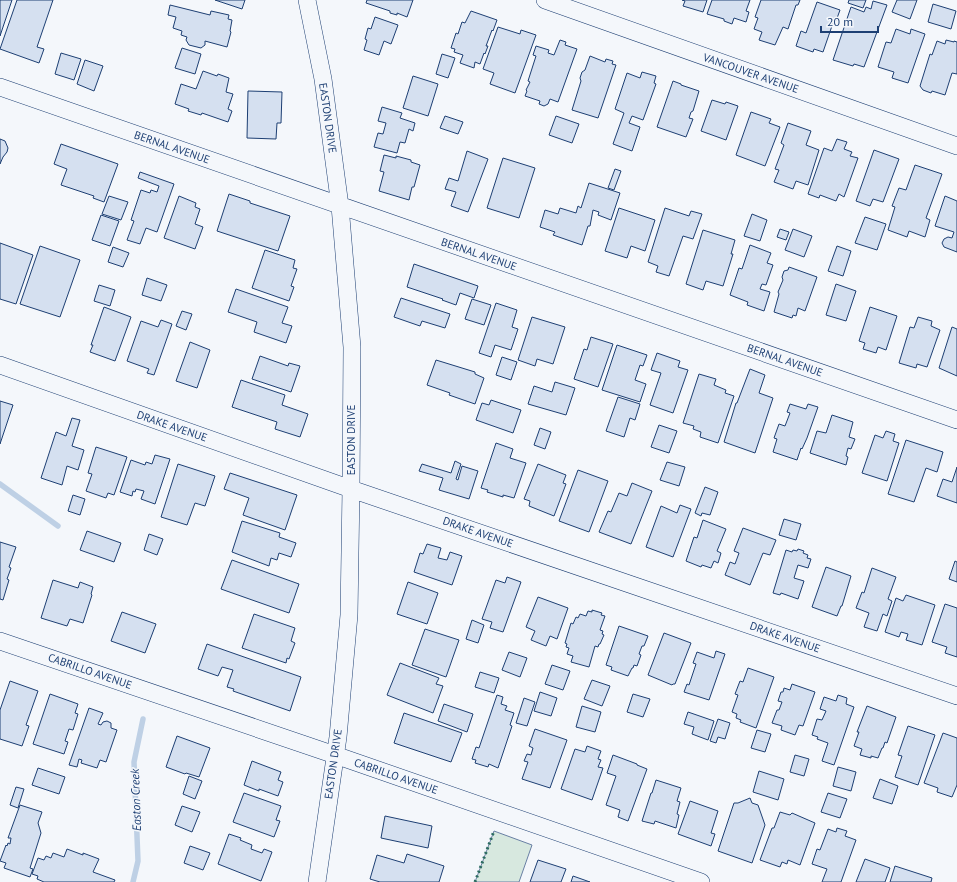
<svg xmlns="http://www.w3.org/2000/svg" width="957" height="882" font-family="'PT Sans',sans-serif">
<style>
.garden{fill:#d7e8df;stroke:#687fa3}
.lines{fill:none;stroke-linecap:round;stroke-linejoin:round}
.stream{stroke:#bed0e5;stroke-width:5.5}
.building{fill:#d5e0f0;stroke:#1d3f73}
.street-casing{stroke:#1d3f73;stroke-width:18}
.street{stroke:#f4f7fb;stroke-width:17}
.hedge{stroke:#2c6c60;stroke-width:3;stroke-dasharray:2 3;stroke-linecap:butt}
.labels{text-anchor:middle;stroke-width:3;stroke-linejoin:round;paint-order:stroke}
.street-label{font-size:11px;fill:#1d3f73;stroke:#f4f7fb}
.water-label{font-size:12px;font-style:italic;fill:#1d3f73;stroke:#f4f7fb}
</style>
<rect width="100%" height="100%" fill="#f4f7fb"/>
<!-- garden -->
<path class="garden" d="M494,831L532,845L519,882H475Z"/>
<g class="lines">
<!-- stream -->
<path class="stream" d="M0,484L58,526
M133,882L138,861L134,762L143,719"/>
</g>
<!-- building -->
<path class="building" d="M0,0H12L0,36Z
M17,0H53L37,47L44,49L39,63L0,49Z
M215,0H245L242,9Z
M367,0H413L407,17L397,13V15L390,13V11L366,3Z
M682,0H707L703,12L683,6L685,1Z
M712,0H750L746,11L749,12L746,22L734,18L732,24L724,21V19L707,14Z
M761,0H800L798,5H796L788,29L783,27L775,45L759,40L762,32L754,29L758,18L755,17Z
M849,0H866L863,8L848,3Z
M897,0H917L910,19L892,12Z
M873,1L887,5L864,67L854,64L853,66L833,60L851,7L864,12L866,7L871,9Z
M817,2L840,10L836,21L834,20L823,52L814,49L813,52L796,46L801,31L806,33Z
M933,4L956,11L951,29L928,22Z
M170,5L210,15L211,11L229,15L228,19L232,20L230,31L231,32L227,47L205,41V45L201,48L189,45L186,40L187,37L181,35L182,31L173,28L176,17L168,15Z
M471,11L497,20L493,31L492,30L486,46H488L485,54L484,53L480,64L475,62L474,68L460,63L463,55L454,52L455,49L451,48L456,33L458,34L462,22L465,23Z
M375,17L398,25L391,44L384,41L379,55L364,50L367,40L365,39L368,28L371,29Z
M498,27L520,34L521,30L536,35L515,93L490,84L494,73L483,69Z
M896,29L910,34L911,29L925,34L908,83L892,78L894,72L878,67L886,42L891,43Z
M560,40L566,42L565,45L577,49L558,102L550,99L548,104L544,106L539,104L540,101L525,96L527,91L526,90L530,82L528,81L536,56L533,55L536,46L549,50L548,53L554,55Z
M946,40L954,42V41L957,42V74L952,73L945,95L932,91L931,93L923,90L920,86L930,54L932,55L937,41L945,44Z
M182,48L201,54L195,74L175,68Z
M61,53L81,59L74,80L55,74Z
M442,54L455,58L448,78L436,74Z
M590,56L605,62L606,59L613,61L612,64L616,65L598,118L572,110L581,81L580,78L582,72L585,70Z
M85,60L103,66L94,91L77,84Z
M203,71L217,76L218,74L229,78L226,92L233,94L228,109L232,111L228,122L202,113L201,115L188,111L189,109L175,104L181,84L196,89Z
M642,72L656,76L654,83L656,84L643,120L632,116L629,123L640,127L632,151L613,144L624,113L615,109L627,73L640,78Z
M413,76L438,84L428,116L403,108Z
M673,81L681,84V85L699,91L693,111L691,112L689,118L693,119L686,137L657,127Z
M248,91L282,92L281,123H277L276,139L247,138Z
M712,100L725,104L726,102L738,106L726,140L701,131Z
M382,107L402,113L400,118L415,123L413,131L409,129L405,143L400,142L397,153L374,147L378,133L383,134L386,123L378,121Z
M751,112L771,119L769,123L780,127L765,166L736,155Z
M445,116L463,122L458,134L440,128Z
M556,116L579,124L572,143L549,135Z
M788,123L811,131L806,145L819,150L808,185L796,181L793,189L774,182L779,170L775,169L784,145L781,143Z
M0,139L5,141L8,148L7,152L3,157L0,164Z
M837,139L847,142L844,149L852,152L850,156L858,158L844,197L839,194L836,201L820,195L819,198L808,194L824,148L832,151Z
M61,144L118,164L104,202L93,198L94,196L61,185L67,169L54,164Z
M874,150L899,159L883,202L873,199L870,206L856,201Z
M467,151L488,159L468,212L451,206L456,192L445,189L449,178L458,181Z
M384,155L396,158V156L411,160V162L420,165L414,187H412L409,200L379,191L384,172L380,171Z
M503,158L535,168L519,218L487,208Z
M915,165L942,174L926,218L930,220L925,237L909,231L907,237L888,230L895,207L892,206L899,188L906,190Z
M615,169L621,171L614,190L608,188Z
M140,172L174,184L157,232L146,228L140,244L127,240L134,221L131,220L141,190L150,193L151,190L157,192L159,186L138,178Z
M589,183L620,193L611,220L598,215L599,212L593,210L590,226H588L582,245L553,235L555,232L540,227L545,210L558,214L560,208L576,213L578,206L581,208Z
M229,194L250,201V203L290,216L278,251L217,231Z
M109,196L128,202L121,220L102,214Z
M179,196L196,203L195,207L200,209L195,224L203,227L195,249L164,238Z
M945,196L957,201V252L944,247L942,243L944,239L948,237L952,238L954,232L935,226Z
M619,208L655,220L645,251L631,246L627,258L605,251Z
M665,208L689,216L691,211L702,214L693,239L683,236L669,276L656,272L658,266L648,262Z
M752,214L767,220L760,241L744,236Z
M101,215L119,221L110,246L92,240Z
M865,217L886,224L877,250L855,243Z
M780,229L789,232L786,240L777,237Z
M793,229L812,236L804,257L785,250Z
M703,230L735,240L731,254H733L723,286L706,281L703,290L686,284Z
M0,243L33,255L16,304L0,299Z
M750,245L771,253L767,263L773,265L766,285L762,284L760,289L770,292L764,311L747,305L748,302L730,295L739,268L742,269Z
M40,246L80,260L60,317L20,304Z
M837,246L851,251L843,276L828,271Z
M113,247L129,253L123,267L108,262Z
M265,250L295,260L293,268L297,269L291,286L294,287L289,301L252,288Z
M414,264L478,286L474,298L460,293L456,305L442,300L443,299L407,287Z
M789,267L817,277L805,311L798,308L796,316L793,315L792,318L774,312L779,294L778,292L783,280L782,277L784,271L788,270Z
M147,278L167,285L161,301L142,295Z
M836,284L856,291L846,321L826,315Z
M99,285L115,290L110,306L94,301Z
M236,289L288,307L282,323L292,326L286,343L254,332L257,322L228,312Z
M401,298L450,314L445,328L422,321L420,326L394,317Z
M472,299L491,305L484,325L465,319Z
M496,303L517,310L512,327L518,329L511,350L495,345L491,357L479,353Z
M104,307L131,317L115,361L90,352L93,345H91Z
M870,307L897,316L886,350L878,347L876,353L863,349L865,343L859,341Z
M182,311L192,314L186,330L176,326Z
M532,317L565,327L553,364L537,359L535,366L518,360Z
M918,317L932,321L931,326L940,330L927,367L917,364L916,368L899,363L910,327L914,328Z
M161,320L172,324L154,375L147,373L149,369L127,361L141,321L158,327Z
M952,327L957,329V376L939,368Z
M591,337L613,344L598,387L574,379L584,349L587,350Z
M190,342L210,350L197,388L176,381Z
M617,345L647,355L643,366L640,365L635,380L646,384L640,402L602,390Z
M657,353L680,361L678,367L688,370L673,413L650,405L661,373L651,370Z
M260,356L288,366L289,363L300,366L291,392L252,379Z
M502,357L517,362L511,380L496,375Z
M436,360L475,372V374L484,378L475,404L449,395L450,393L427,385Z
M750,369L765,375L759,393L773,398L755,453L724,442L736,403H737Z
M699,374L716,379L714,385L726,390L725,393L734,396L718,443L700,437L701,432L693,429L694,426L683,423Z
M241,380L285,395L282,405L308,414L300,437L275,429L277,422L232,407Z
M555,382L575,388L566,415L528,404L534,386L552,392Z
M618,397L640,404L635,420L630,418L624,437L606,431Z
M491,400L521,410L513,433L476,420L482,403L489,405Z
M0,401L13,405L0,444Z
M790,404L806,409L808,404L818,407L807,438L802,449L801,448L797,460L773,452L777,439L774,438L779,424L785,426L790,413L787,412Z
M832,415L853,422L849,437L855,439L851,449L848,448L846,456L848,457L846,465L810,453L817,431L826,433Z
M72,418L80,420L72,446L84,450L78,470L67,466L62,485L41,478L56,432L66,436Z
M659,425L677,431L669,453L651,447Z
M540,428L551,432L545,449L534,445Z
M886,431L895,434L893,441L899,443L887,481L862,473L875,435L883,438Z
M906,440L943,452L937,472L926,468L914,502L888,494Z
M496,443L513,449L510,458L526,463L514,498L503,495V497L487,492L488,490L481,488Z
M96,447L127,457L114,495L108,493L106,498L86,491L92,474L88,473Z
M155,455L170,459L155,504L141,499L144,491L136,489L135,492L133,491L132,496L120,492L131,460L145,465L146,462L152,464Z
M455,461L461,464L456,479L458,480L462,466L478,471L469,499L439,490L443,478L419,471L422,464L451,473Z
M667,462L685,467L679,486L660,480Z
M178,464L215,476L205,506L195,503L187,525L161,517Z
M538,464L566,475L563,483L566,484L554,516L529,506L530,501L524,499Z
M957,467V503L937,496L943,479L952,482Z
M578,470L608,481L589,532L559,521Z
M230,473L297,495L285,530L243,515L249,498L224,489Z
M632,483L652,491L631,544L599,532L608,511L611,512L619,493L627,496Z
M705,487L718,492L710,515L702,513L701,516L695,513Z
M73,495L85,499L80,515L68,511Z
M680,505L691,509L673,557L646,547L661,506L677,513Z
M784,519L801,524L796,540L779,535Z
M703,520L726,529L717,551L721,553L718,563L714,561L711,568L702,565L701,567L686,561L694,537L697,538Z
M242,521L280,533L279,537L296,543L291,557L279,553L277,560L271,558L269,566L232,552Z
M743,528L776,540L770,555L763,553L750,585L725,575L730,562L735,564L739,553L734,551Z
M87,531L121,543L114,562L80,550Z
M149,534L163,539L157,555L144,550Z
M0,542L16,547L9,567L11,568L7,579L9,580L3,600L0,599Z
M427,544L441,548L438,558L447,560L450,552L462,556L452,585L414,572L420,553L423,554Z
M798,549L804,551L803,553L808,555L807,558L811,559L808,568L798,565L794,578L804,581L798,599L781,593L780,595L773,593L786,550L792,552L793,550L797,551Z
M232,560L299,584L289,613L221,589Z
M955,561L957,562V582L949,579Z
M826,567L851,576L842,606H841L837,616L812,607Z
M872,568L896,577L888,599L892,601L887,616L883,614L877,631L864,627L869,613L856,608L862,592L864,593Z
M507,577L521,582L503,632L490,628L492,622L482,619L496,580L505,583Z
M53,580L78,588L80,582L93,587L91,594L92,595L83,623L70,619L67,626L41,618Z
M408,582L438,593L427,624L397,614Z
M906,595L935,605L922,645L906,640L908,634L901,632L899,637L885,632L896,598L903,601Z
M538,597L568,608L557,639L550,636L546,646L531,640L535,631L526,627Z
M945,604L957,608V657L945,653L947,647L932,642Z
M592,610L602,613L601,615L605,616L600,630L603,631L602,634L604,635L600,644H599L598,647L595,646L589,667L571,662L573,656L567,654L569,648L566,647L567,644L565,643L571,623L573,624L576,617L578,618L580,614L586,616L588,611L592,612Z
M122,612L156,624L145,653L111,641Z
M254,614L295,628L291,641L295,643L289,659L287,658L286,663L242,648Z
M472,620L484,625L478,643L466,639Z
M619,626L648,636L644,646H642L639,654L641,655L637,666L634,665L633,668H632L628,676L611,670L612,667L606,665Z
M425,629L459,640L446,677L412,665Z
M664,633L691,643L675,684H673L672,685L648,675Z
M207,644L301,677L290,711L233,691L234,689L227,687L233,670L222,667L218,676L198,669Z
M716,651L725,654L709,700L684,692L687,684L689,685L696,664L693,663L697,652L714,658Z
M509,652L527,658L520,677L502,670Z
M400,663L439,678L436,684L443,686L433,713L387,695Z
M552,665L570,671L563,690L545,684Z
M748,668L774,677L756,728L740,722L741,720L736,718L737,714L732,712L738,695L735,694L740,681L743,682Z
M480,672L499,678L494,693L475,687Z
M592,680L610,686L602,706L584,699Z
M10,681L38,691L26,725L29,726L22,746L0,739V710Z
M792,684L815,692L803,726L799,725L795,735L781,730L782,726L772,723L777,710H779L782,702L778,701L781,692H783L784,688L790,690Z
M540,692L557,698L551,716L534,711Z
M50,694L78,704L75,713L78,714L73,730L69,729L65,741L68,742L64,754L33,744Z
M633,694L650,699L643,717L627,712Z
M497,695L503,697L501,704L507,706L505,710L514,713L510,725L512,726L498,768L489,764L488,767L475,763L476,760L472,759L476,747L479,748Z
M838,695L847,698L846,704L854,707L834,765L822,761L828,743L817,739L818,737L812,735L817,719L822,720L826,711L820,709L824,697L836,701Z
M524,698L535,702L527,726L516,723Z
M444,704L473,714L467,732L438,721Z
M582,706L601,712L595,732L576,727Z
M867,706L896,717L887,743L885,742L883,748H882L878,758L871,756V758L860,755L862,749L854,746L859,732H857Z
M89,708L103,713L98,724L101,725L103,722L107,721L111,723V728L117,730L106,762L100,760L97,768L81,763L82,760L79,759L77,767L69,765Z
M688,712L714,721L708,740L692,734L694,727L684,724Z
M404,713L462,733L451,762L394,743Z
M718,719L730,723L725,739L718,737L716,743L710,741Z
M908,726L935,735L918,785L895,777L902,756L898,755Z
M535,729L567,740L550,788L522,779L528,762L524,761L527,754L531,755L533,748L529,746Z
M757,730L771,734L765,752L751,748Z
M943,733L957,738V785L952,797L937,792L938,788L924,783Z
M177,736L210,748L199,777L186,773L185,774L166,767Z
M587,746L601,751L598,759L601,760L598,767L603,768L592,800L561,789L575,749L585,752Z
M613,755L637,764V765L647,769L628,821L618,817L620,810L606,805L616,776L607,773Z
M795,755L809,759L804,776L790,772Z
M252,761L281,772L278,780L283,782L278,796L259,789V791L244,785Z
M838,767L856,772L851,791L833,786Z
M38,768L65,777L59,794L32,785Z
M759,771L784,779L778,800L753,792Z
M189,776L202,781L195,799L183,794Z
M880,779L898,786L892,804L873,798Z
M656,780L681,788L677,801L680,802L677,814L679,815L676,828L655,821L654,824L642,821L651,793H652Z
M16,787L24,789L18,808L10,805Z
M244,793L281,806L276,820L280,821L274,837L233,822Z
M828,793L847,799L840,818L821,812Z
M750,798L752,803L758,805L765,825L752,863L718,851L734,803H738Z
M690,801L718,811L711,833L715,834L711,846L678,834Z
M20,805L42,812L38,823L41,833L30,868L33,869L30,877L4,868L6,863L0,861L6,845L7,846L8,843L10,844L11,838H8Z
M182,806L200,812L192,832L175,825Z
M780,812L790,815L792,813L815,823L800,865L788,860L787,864L782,862L780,867L760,860L772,828H774Z
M385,816L432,826L428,848L381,838Z
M837,828L847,831L845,836L856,840L841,882H822L827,869L812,864L817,849L820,850L828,829L836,832Z
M229,834L241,838L240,840L252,845L251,849L262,853L264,849L272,852L261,881L218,864Z
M190,846L210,853L203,870L184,863Z
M67,849L83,855V853L99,859L93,872L115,880L114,882H44L37,879L38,876L32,874L38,858L44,860L46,856L51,858L53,853L64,857Z
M407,854L444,866L439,882H380L370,879L377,855L404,863Z
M865,859L890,868L885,882H856Z
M538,860L566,869L561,882H530Z
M895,866L932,878L931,882H890Z
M573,876L590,882H571Z"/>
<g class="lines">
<!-- street casing -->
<g class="street-casing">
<path id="street" d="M307,0L323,79L340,206L352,347L351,489L349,615L338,737L317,882
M545,0L957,146
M0,87L957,420
M0,365L351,489L957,696
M0,641L335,755L701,882"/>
</g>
<!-- street -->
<use href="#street" class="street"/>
<!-- hedge -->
<path class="hedge" d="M475,882L494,831"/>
</g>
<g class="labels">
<!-- street labels -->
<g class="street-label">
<text transform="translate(751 73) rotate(19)" y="4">VANCOUVER AVENUE</text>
<text transform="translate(328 118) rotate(82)" y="4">EASTON DRIVE</text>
<text transform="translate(172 147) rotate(19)" y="4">BERNAL AVENUE</text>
<text transform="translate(479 254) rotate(19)" y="4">BERNAL AVENUE</text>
<text transform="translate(785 360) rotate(19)" y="4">BERNAL AVENUE</text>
<text transform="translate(172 426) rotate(19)" y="4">DRAKE AVENUE</text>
<text transform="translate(351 440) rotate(-90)" y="4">EASTON DRIVE</text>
<text transform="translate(478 532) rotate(19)" y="4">DRAKE AVENUE</text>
<text transform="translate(785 637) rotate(19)" y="4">DRAKE AVENUE</text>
<text transform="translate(90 671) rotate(19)" y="4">CABRILLO AVENUE</text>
<text transform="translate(333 764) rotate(-82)" y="4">EASTON DRIVE</text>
<text transform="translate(396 776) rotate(19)" y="4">CABRILLO AVENUE</text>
</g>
<!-- water labels -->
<g class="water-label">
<text transform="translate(136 800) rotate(-92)" y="4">Easton Creek</text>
</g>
</g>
<!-- scale -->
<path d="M821 26v6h57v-6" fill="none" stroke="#1d3f73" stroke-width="2"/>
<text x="827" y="26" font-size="12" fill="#1d3f73" stroke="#f4f7fb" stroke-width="3" paint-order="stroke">20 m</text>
</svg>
